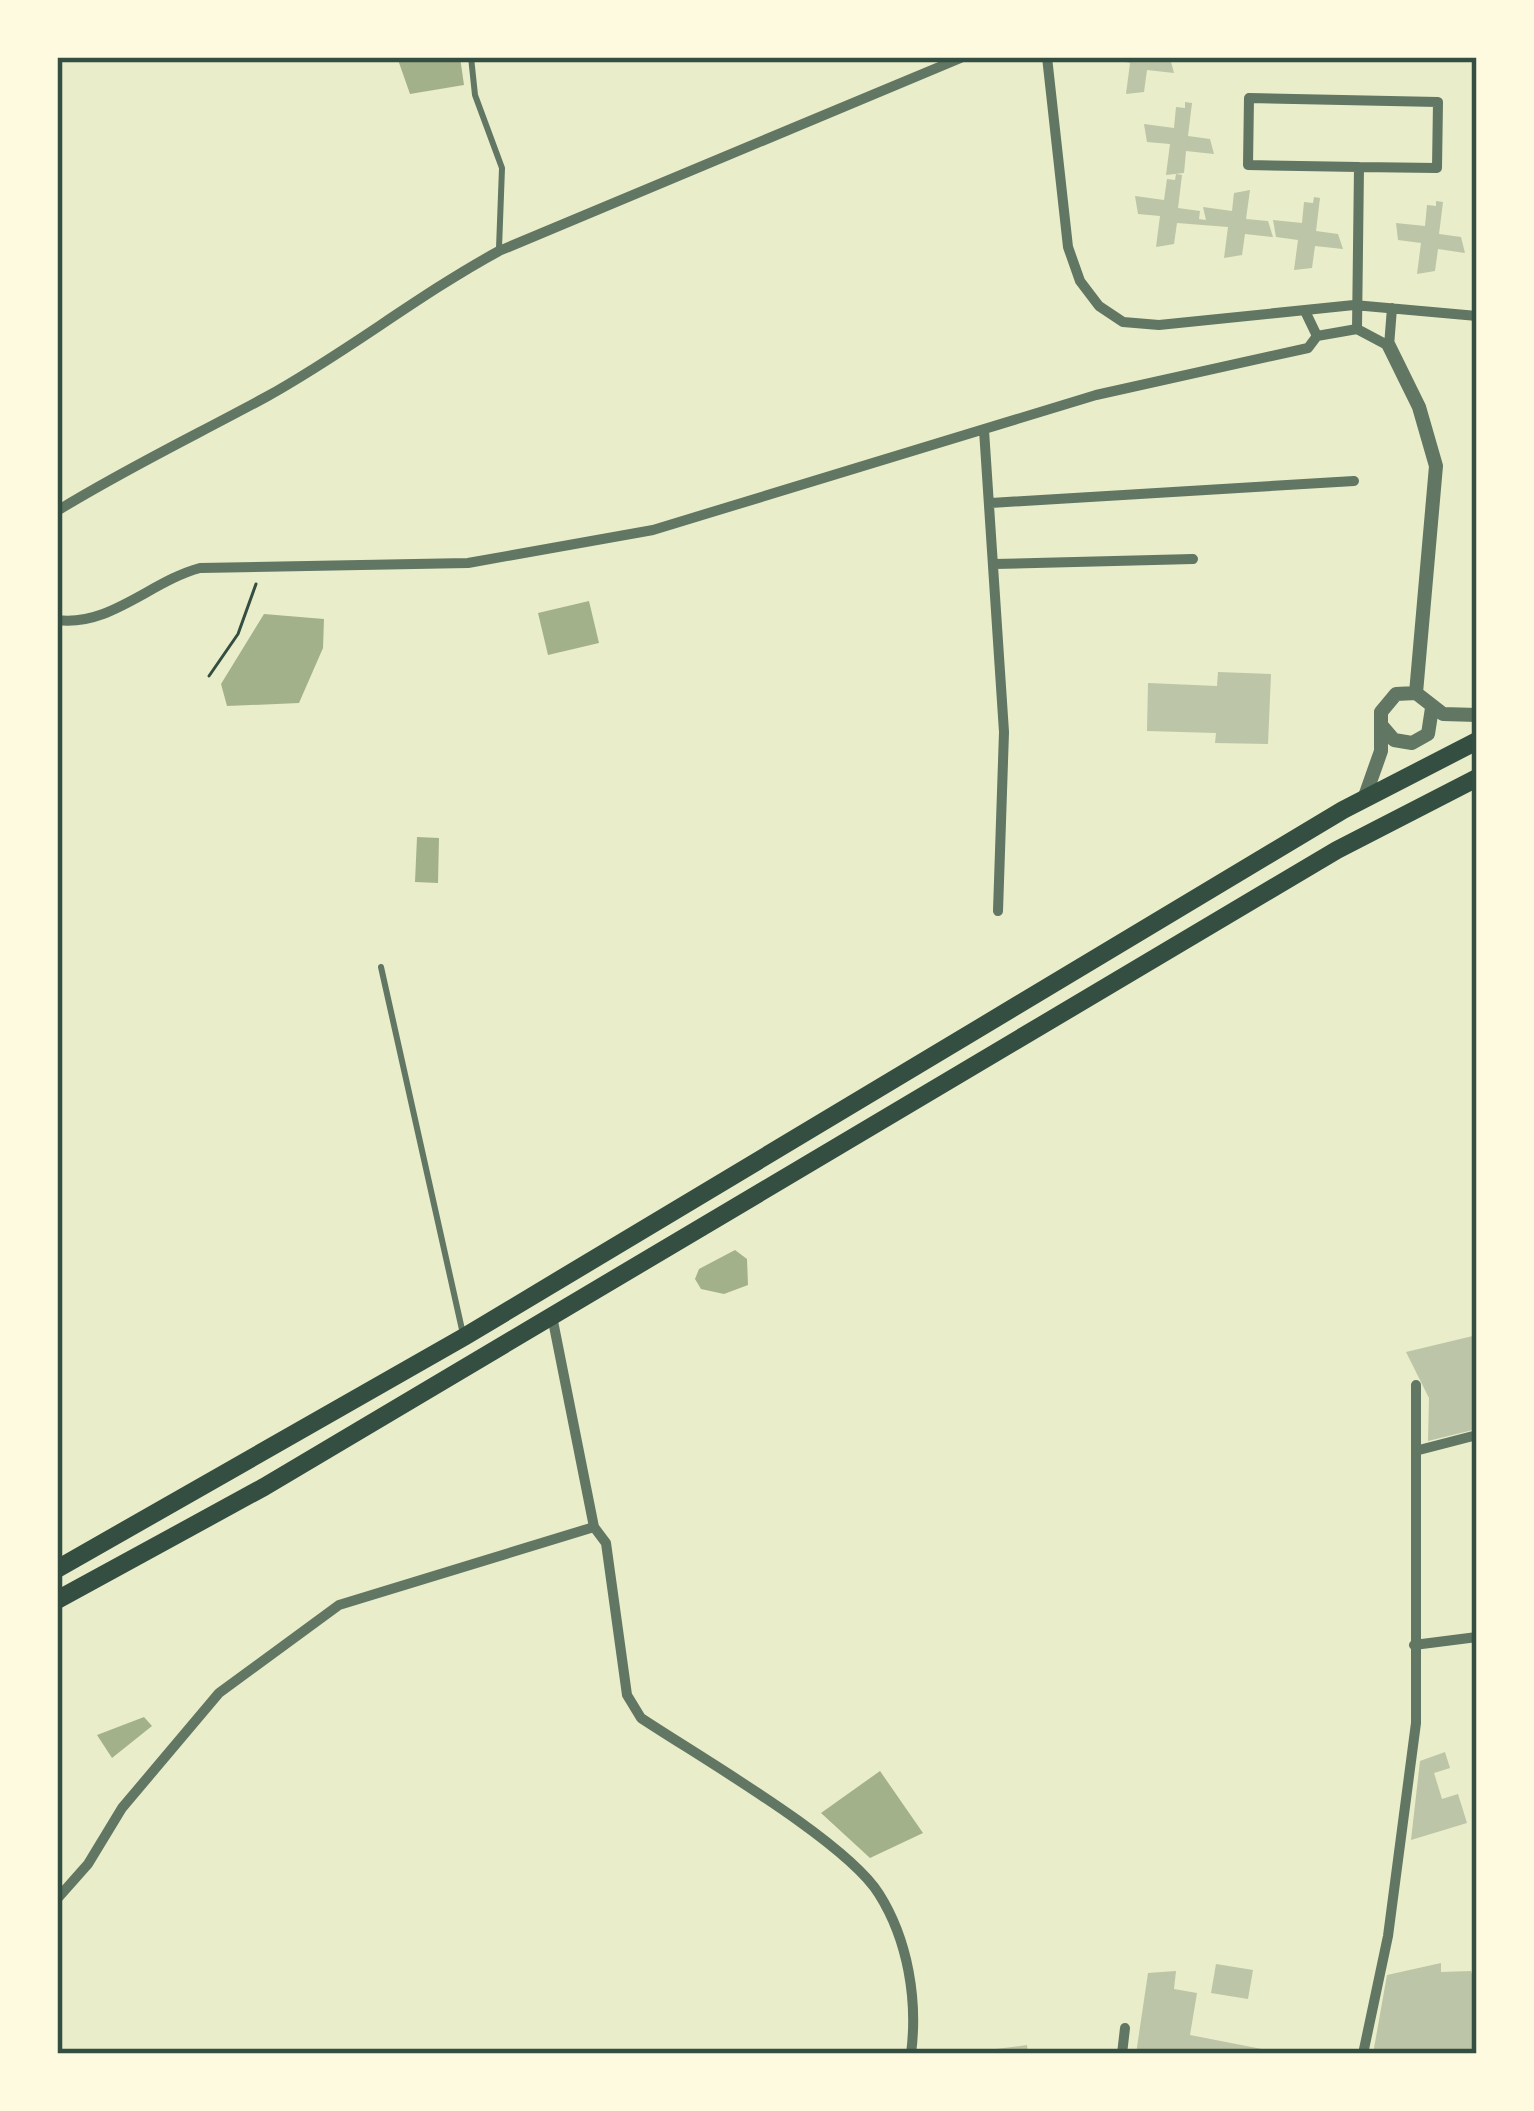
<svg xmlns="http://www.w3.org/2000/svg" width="1534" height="2111" font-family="'Times New Roman',serif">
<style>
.water{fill:#a3b18a}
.building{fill:#bcc5a7}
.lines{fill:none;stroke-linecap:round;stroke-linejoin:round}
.path{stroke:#344e41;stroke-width:3}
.service{stroke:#617663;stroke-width:6}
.minor{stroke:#617663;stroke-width:10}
.tertiary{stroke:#617663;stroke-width:14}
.primary{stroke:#344e41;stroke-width:18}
.neatline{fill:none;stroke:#344e41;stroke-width:4.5}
</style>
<rect width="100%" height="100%" fill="#e9edc9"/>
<!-- water -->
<path class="water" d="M397,57H460L464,85L410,94Z
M589,601L599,643L548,655L538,613Z
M264,614L324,619L323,648L299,703L227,706L221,684Z
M417,837L439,838L438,883L415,882Z
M735,1250L747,1259L748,1285L724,1294L701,1289L695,1279L699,1269Z
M144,1717L152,1726L112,1758L97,1735Z
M880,1771L923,1833L870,1858L821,1813Z"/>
<!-- building -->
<path class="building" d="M1101,57L1170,58L1174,73L1147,70L1144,92L1126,94L1130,63Z
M1185,102L1192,103L1188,136L1210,139L1214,154L1186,151L1184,173L1166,175L1170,144L1147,142L1144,124L1174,128L1176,107L1185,108Z
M1176,174L1182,175L1178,208L1200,211L1199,219L1206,220L1203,207L1232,211L1234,193L1250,190L1246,219L1268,221L1273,237L1245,234L1242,255L1224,258L1228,227L1177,223L1174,244L1156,247L1160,216L1138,214L1135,196L1164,200L1167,179L1175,180Z
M1314,197L1320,198L1316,231L1338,234L1343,249L1315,246L1312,268L1294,270L1298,240L1276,237L1273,220L1302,223L1304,202L1313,203Z
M1436,201L1443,202L1439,234L1461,237L1465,253L1438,249L1435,271L1417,274L1421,243L1398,240L1396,223L1425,226L1427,205L1436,206Z
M1218,672L1271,674L1268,744L1215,743L1216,733L1147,731L1148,683L1217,686Z
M1477,1335V1429L1428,1441L1429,1398L1406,1352Z
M1445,1752L1450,1768L1434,1773L1442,1799L1458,1794L1467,1823L1411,1840L1420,1761Z
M1441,1963V1972L1471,1971L1477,1991V2054H1373L1387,1975Z
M1216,1964L1253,1970L1248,1999L1211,1993Z
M1176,1971L1174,1989L1197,1993L1190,2035L1288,2054H1136L1148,1973Z
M1027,2045L1028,2054H979V2051Z"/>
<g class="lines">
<!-- path -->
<path class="path" d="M209,676L238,634L256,584"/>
<!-- service -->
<path class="service" d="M471,57L475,95L502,168L499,248
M381,967L463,1334"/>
<!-- minor -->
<path class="minor" d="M1047,57L1068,247L1080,281L1099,306L1123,322L1159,325L1354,305L1477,316
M1357,329L1359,167L1437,168L1438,102L1249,98L1248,165L1359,167
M1317,336L1357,329L1389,346L1392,308
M984,430L1004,732L998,911
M991,503L1354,481
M57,511C125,469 196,435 266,397C346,353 418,295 499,251L963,57
M994,564L1193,559
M57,620C110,627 151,581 200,568L468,563L653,530L1096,395L1308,348L1317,336L1305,311
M552,1316L594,1527L606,1543L627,1695L641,1718C698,1756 846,1841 879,1894C908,1940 918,2000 911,2054
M1419,1450L1477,1435
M1414,1645L1477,1637
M57,1899L88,1864L122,1808L219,1693L339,1605L594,1527
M1122,2054L1125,2028
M1363,2054L1388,1936L1416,1723V1385"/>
<!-- tertiary -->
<path class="tertiary" d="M1389,346L1419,407L1436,466L1416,693
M1382,726L1394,740L1412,743L1428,734L1432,708
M1364,799L1381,751V712L1396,694L1416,693L1443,714L1477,715"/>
<!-- primary -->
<path class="primary" d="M57,1569L464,1337L1343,810L1477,741
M57,1600L264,1487L1337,850L1477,778"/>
</g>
<!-- border -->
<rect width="1534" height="2111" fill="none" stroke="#fefae0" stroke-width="120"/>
<rect x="60" y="60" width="1414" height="1991" class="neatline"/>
</svg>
